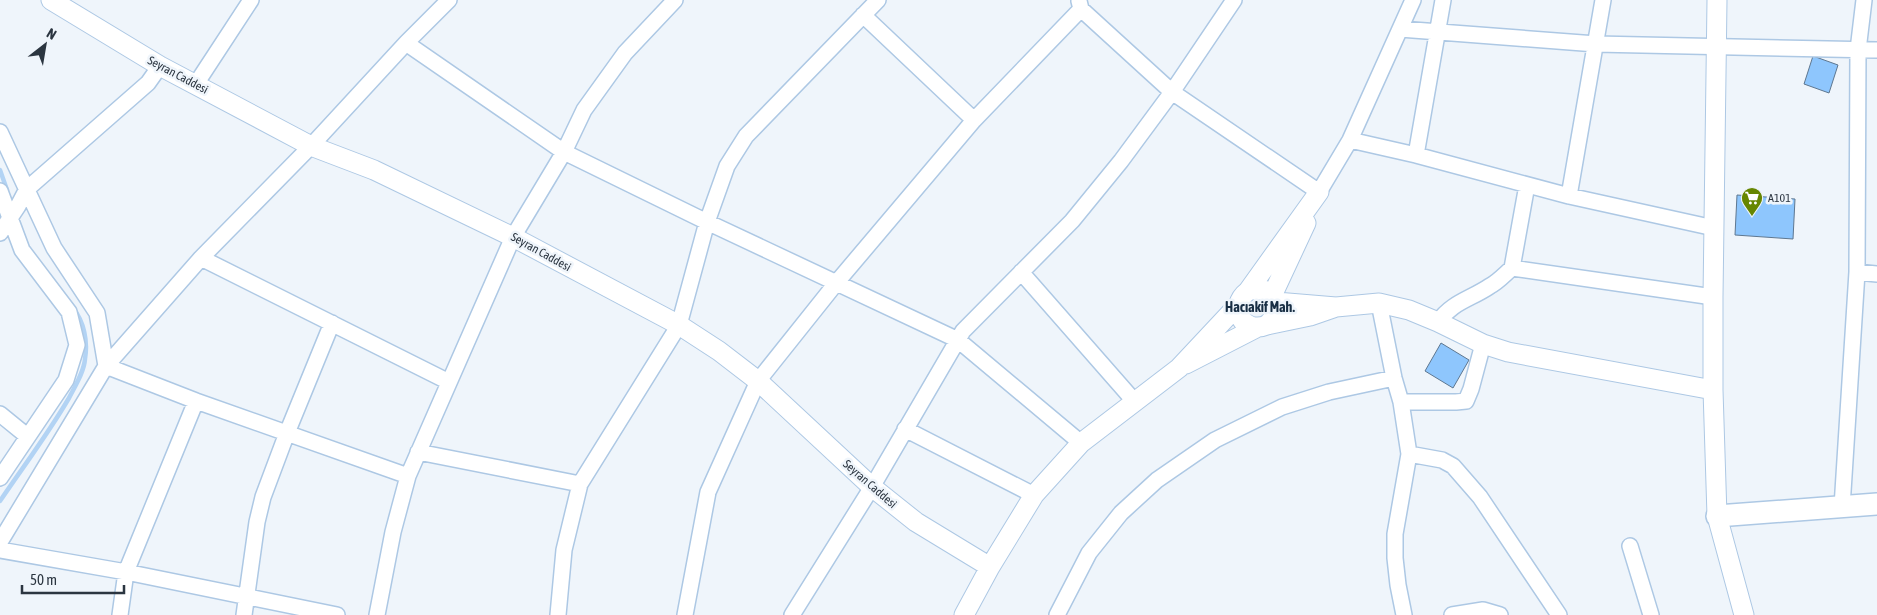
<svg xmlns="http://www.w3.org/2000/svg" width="1877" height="615" font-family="'Asap Condensed',sans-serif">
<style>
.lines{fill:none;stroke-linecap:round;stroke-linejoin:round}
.stream{stroke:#b2d3f4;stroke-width:4.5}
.building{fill:#8ec6fd;stroke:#5e7790}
.minor-casing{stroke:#adc8e4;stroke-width:18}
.tertiary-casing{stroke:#adc8e4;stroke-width:21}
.secondary-casing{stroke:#adc8e4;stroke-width:24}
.minor{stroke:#fff;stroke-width:15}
.tertiary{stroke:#fff;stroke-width:19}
.secondary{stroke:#fff;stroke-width:21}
.labels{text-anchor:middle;stroke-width:5;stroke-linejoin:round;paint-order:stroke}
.street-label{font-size:12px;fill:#2b3540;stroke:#eff5fb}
.poi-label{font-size:12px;fill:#2b3540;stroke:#eff5fb;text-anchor:start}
.neighbourhood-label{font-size:14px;font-weight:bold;fill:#182e44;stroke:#eff5fb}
</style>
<rect width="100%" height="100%" fill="#eff5fb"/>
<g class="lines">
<!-- stream -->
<path class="stream" d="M0,170L7,190
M0,501C23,467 48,434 69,398C75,386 84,372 85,359C88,341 84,322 73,308"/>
</g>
<!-- building -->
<path class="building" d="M1813,56L1838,65L1829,93L1804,84Z
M1737,195L1795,199L1793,239L1735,235Z
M1441,343L1469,360L1453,388L1425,371Z"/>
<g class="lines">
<!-- minor casing -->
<g class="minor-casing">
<path id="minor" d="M1079,1L1081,9L1172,92L1319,192L1350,140L1413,0
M863,15L974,120
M1400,29L1596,44L1877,50
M406,43L564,152L707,222L958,340L1081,443
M196,84L251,0
M0,132L54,248L97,313L106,366L196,401L408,476
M1350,140L1416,155L1569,196L1714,228
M1416,155L1443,0
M1527,185L1512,268L1713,297
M0,191L22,250L69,312L77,345L66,380L0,478
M1569,196L1603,0
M0,233L18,206L27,189L148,83L160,66
M201,258L449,382
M1021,272L1135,402
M1857,272L1877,274
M1379,303L1394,378L1401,402L1409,454L1395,534V558L1398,585L1404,615
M1438,322C1452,302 1471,299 1490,286C1498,282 1505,274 1512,268
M1401,402H1456L1466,401L1471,389L1483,344
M0,414L27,436
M905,429L1034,495
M418,452L580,484
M1409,454L1442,460L1453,466L1480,497L1559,615
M1842,507L1857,272L1858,50L1864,0
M0,542L106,366L201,258L311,146L406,43L449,0
M1630,546L1651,615
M0,550L126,572L337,615
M120,615L126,572L196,401
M244,615L257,522L263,497L287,433L332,323
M377,615L393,532L408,476L513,237L564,152L584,110L625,53L675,0
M558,615L564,550L580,484L679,325L707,222L727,166L746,136L878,0
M685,615L708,492L758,381L837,282L974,120L1081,9
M792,615L872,487L963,331L1072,221L1121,161L1172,92L1234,0
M1057,615L1089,553L1121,513L1157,480L1215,440L1282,407L1329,392L1394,378
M1452,615L1483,610L1500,615"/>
</g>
<!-- tertiary casing -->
<g class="tertiary-casing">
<path id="tertiary" d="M51,0L160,66L311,146L374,170L513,237L679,325L719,351L758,381L872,487L916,522L990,567
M1717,0L1713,297V390L1717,516L1744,615
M1248,291L1254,289L1267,291L1276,302V315L1267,325C1243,335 1227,307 1248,291L1319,192
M1272,296L1306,223
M1336,307L1379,303L1409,310L1438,322L1483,344L1508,352L1713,390
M1267,325L1310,316L1336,307L1276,302
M1186,364L1258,327
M964,615L990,567L1034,495L1081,443L1179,368L1238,305"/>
</g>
<!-- secondary casing -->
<g class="secondary-casing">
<path id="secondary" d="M1717,516L1877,504"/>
</g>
<!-- minor -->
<use href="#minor" class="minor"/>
<!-- tertiary -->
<use href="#tertiary" class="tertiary"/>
<!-- secondary -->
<use href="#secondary" class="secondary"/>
</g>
<!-- icons -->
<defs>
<g id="supermarket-pin" transform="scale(1.125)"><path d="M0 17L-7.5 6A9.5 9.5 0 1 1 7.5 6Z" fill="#668600" stroke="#eff5fb"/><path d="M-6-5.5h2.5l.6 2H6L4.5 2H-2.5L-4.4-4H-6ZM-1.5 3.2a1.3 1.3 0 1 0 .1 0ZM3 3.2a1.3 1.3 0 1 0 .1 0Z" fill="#fff"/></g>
</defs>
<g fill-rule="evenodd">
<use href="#supermarket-pin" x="1752" y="198"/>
</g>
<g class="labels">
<!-- street labels -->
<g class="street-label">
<text transform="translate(178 75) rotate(28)" y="4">Seyran Caddesi</text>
<text transform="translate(541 252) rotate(29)" y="4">Seyran Caddesi</text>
<text transform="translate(870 484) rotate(41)" y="4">Seyran Caddesi</text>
</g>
<!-- poi labels -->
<g class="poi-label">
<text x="1768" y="202">A101</text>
</g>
<!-- neighbourhood labels -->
<g class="neighbourhood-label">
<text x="1260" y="312">Hacıakif Mah.</text>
</g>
</g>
<!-- north arrow -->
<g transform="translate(45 45) rotate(31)" stroke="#eff5fb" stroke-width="4" paint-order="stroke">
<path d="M0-4L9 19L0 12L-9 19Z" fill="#2b3540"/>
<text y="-8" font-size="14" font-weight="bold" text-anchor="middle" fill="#2b3540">N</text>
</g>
<!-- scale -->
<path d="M22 585v8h102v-8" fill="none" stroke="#2b3540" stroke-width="2.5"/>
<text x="30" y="585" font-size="15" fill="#2b3540" stroke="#eff5fb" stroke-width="4" paint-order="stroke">50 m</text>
</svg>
